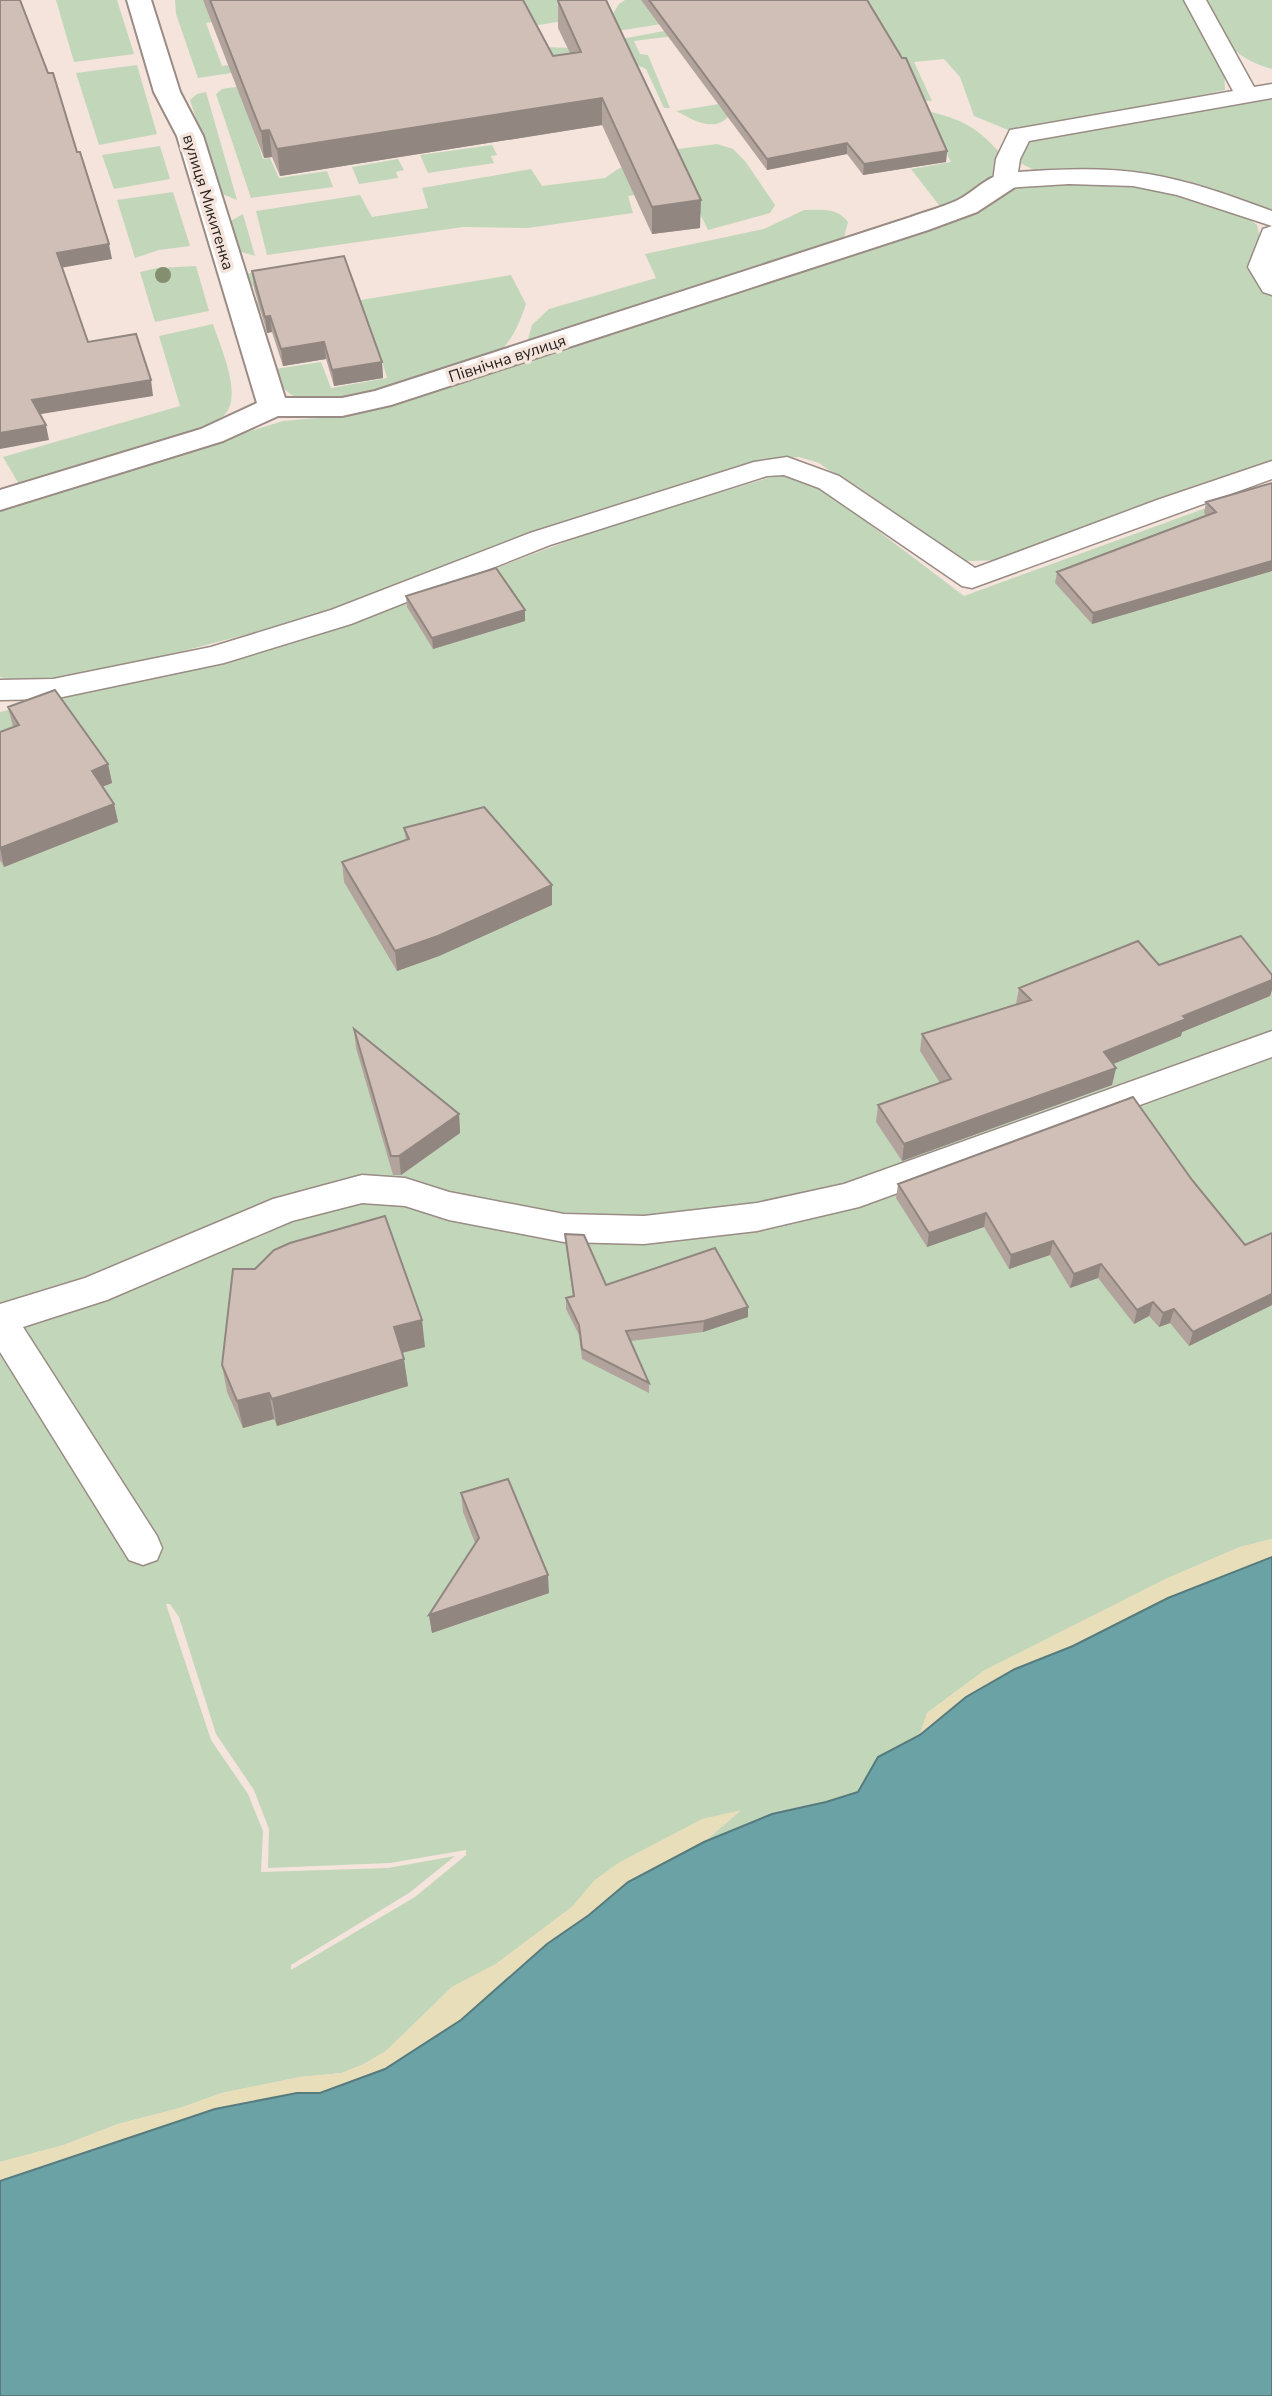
<svg xmlns="http://www.w3.org/2000/svg" width="1272" height="2396" font-family="'Nunito Sans',sans-serif">
<style>
.green{fill:#c2d7ba;fill-rule:evenodd}
.sand{fill:#e8deb9}
.water{fill:#6aa2a6;stroke:#567b7e;stroke-width:2}
.lines{fill:none;stroke-linecap:round;stroke-linejoin:round}
.lane-casing{stroke:#9a8b84;stroke-width:3}
.street-casing{stroke:#9a8b84;stroke-width:4}
.lane{fill:#fff;fill-rule:evenodd}
.street{fill:#fff;fill-rule:evenodd}
.tree{fill:#838f6f}
.wall{fill:#b2a49d}
.shaded-wall{fill:#918680}
.building{fill:#cfbfb7;stroke:#918680;stroke-width:2}
.labels{text-anchor:middle;stroke-width:7;stroke-linejoin:round;paint-order:stroke}
.far-street-label{font-size:16px;fill:#27211f;stroke:#f4e4dc}
</style>
<rect width="100%" height="100%" fill="#f4e4dc"/>
<!-- green -->
<path class="green" d="M56,0H117L134,54L74,62Z
M175,0H315L270,13L206,23L222,66L291,56L278,66L198,78L176,14Z
M516,0H599L586,17L481,35Z
M625,0H655L668,23L617,31L607,23L619,4Z
M830,0H1184L1224,68L1225,90L1031,132L1008,130L974,116L960,77L944,59L914,62L932,101L909,100L674,36L634,41L640,54L648,55L670,108H664L646,69L632,63L616,40Z
M1200,0H1272V69C1231,58 1220,35 1200,0Z
M516,46L572,48L598,54L252,125L263,159L270,158L279,178L327,171L333,187L251,198L216,94L222,89Z
M137,65L157,134L99,145L76,73Z
M206,92L237,200L220,193L190,100L197,94Z
M1272,95V210L1178,183L1036,171L1018,162L1024,141Z
M725,103L728,117C712,133 692,119 676,111Z
M928,111C962,120 976,126 999,152C995,187 972,195 942,209L911,169L951,162L926,115Z
M717,144L733,149L745,161L775,205L770,213L708,230L687,188L628,196L633,213L528,228L463,227L267,255L256,211L360,195L372,217L428,208L422,188L531,169L542,186L605,178L618,169L669,150Z
M492,145L497,155L491,156L494,163L428,173L420,155Z
M160,146L170,179L114,189L102,155Z
M398,159L404,170L396,172L398,178L359,184L352,167Z
M1090,180L1174,192L1248,218L1257,225L1272,295V464L1008,560L966,561L936,546L819,463L799,457L780,459L340,610L68,681L25,683L0,677V508L283,421L350,415L414,398L1020,186Z
M173,192L190,246L159,250L135,258L117,200Z
M804,210C821,210 837,207 848,222L843,241L527,343L532,325L549,309L656,278L645,254L764,229Z
M243,214L255,256L238,251L229,222Z
M196,266L209,311L155,322L140,272L157,268Z
M294,266L343,303L511,275L526,304C520,321 514,338 500,351C490,360 352,400 334,401C322,402 302,401 292,395C281,389 278,379 275,369L321,362L331,388L387,378L381,357L312,303L257,312L254,302L303,292L297,277L249,287L245,274Z
M213,324C220,346 242,393 226,413C221,420 210,423 203,428L20,486L3,457L180,406L159,336Z
M782,474L810,479L964,596L1272,484V1539L1240,1547L1168,1578L985,1670L927,1713L920,1735L878,1757L858,1792L826,1802L772,1814L704,1842L740,1811L655,1844L621,1862L595,1880L572,1907L496,1964L452,1987L386,2051L364,2064L342,2073L300,2077L222,2093L180,2108L118,2124L64,2145L0,2162V712L311,638L618,522ZM166,1604H170L179,1617L216,1734L254,1790L269,1829L268,1868L390,1863L466,1850V1855L415,1897L291,1970V1965L409,1893L455,1856L388,1868L261,1872L263,1831L248,1794L211,1740Z"/>
<!-- sand -->
<path class="sand" d="M1272,1539V1557L1168,1598L1073,1646L1015,1669L920,1735L927,1713L985,1670L1168,1578L1240,1547Z
M741,1810L704,1842L627,1882L589,1915L547,1944L461,2020L385,2069L320,2093H297L215,2109L0,2181V2162L64,2145L118,2124L180,2108L222,2093L300,2077L342,2073L364,2064L386,2051L452,1987L496,1964L572,1907L595,1880L620,1862L702,1819Z"/>
<!-- water -->
<path class="water" d="M1272,1557V2396H0V2181L215,2109L297,2093H320L385,2069L461,2020L547,1944L589,1915L628,1882L704,1842L772,1814L826,1802L858,1792L878,1757L920,1735L966,1697L1015,1669L1073,1646L1168,1598Z"/>
<g class="lines">
<!-- lane casing -->
<g class="lane-casing">
<path id="lane" d="M1184,0H1206L1254,87L1272,84V98L1029,141L1020,159L1018,172C1062,169 1105,167 1148,174C1191,181 1231,196 1272,211V295L1263,292L1248,267L1263,229L1272,226L1177,195L1133,186L1069,184L1005,188L996,186L993,181L996,159L1010,130L1233,91Z
M787,457L839,476L975,568L1157,500L1272,461V479L972,588L962,586L819,488L784,475L767,476L550,545L351,624L224,663L53,699L0,700V680L53,679L211,647L331,610L530,533L754,462Z
M1272,1031V1057L859,1207L757,1231L644,1244L564,1242L449,1220L405,1206L362,1203L292,1221L107,1300L23,1327L157,1536L162,1548L157,1560L143,1565L129,1560L0,1352V1304L85,1278L273,1199L362,1175L405,1178L449,1192L564,1214L644,1216L757,1203L844,1184Z"/>
</g>
<!-- street casing -->
<g class="street-casing">
<path id="street" d="M127,0H151L180,92L203,136L285,398H342L375,391L908,218C924,212 940,208 956,201C976,192 991,169 1015,175L1019,181L1015,187L977,212L928,230L391,405L342,416H278L223,441L0,510V490L201,429L257,403L177,136L154,92Z"/>
</g>
<!-- lane -->
<use href="#lane" class="lane"/>
<!-- street -->
<use href="#street" class="street"/>
</g>
<!-- trees -->
<circle class="tree" cx="163" cy="275" r="8"/>
<!-- wall -->
<path class="wall" d="M203,0H523L553,56L570,53L558,28V1L700,228L652,234L602,125L280,176L272,157L264,158Z
M641,0H867L947,151L946,162L863,175L847,154L767,170Z
M252,271L382,362L383,378L334,386L326,359L283,366L272,332L267,333L254,288Z
M1272,483V571L1092,624L1055,583L1057,572L1206,516L1204,513L1206,502Z
M406,596L525,621L433,649L407,607Z
M8,707L108,764L112,783L102,787L114,804L118,822L4,867L0,860V732L13,727Z
M404,828L552,905L439,956L397,971L344,882L342,862L406,840Z
M1159,965L1272,975V990L1270,996L1182,1032L1181,1036L1113,1064L1116,1068L1112,1085L902,1161L876,1122L878,1105L940,1083L920,1051L922,1034L1016,1004L1019,988Z
M354,1029L459,1114L460,1133L401,1175H393L356,1048Z
M1192,1180L1245,1245L1272,1233V1305L1189,1346L1170,1323L1159,1327L1149,1316L1134,1324L1098,1278L1070,1288L1050,1255L1009,1269L984,1227L927,1247L896,1198L898,1184Z
M565,1234L606,1285L748,1307V1317L703,1332L631,1341L649,1383V1393L582,1359L579,1335L566,1309V1298L573,1296L566,1245Z
M425,1347L402,1353L408,1386L277,1426L274,1419L243,1428L227,1392L222,1365Z
M461,1493L549,1593L432,1633L429,1615L475,1543L463,1512Z"/>
<!-- shaded-wall -->
<path class="shaded-wall" d="M602,98V125L280,176L277,149Z
M269,130L272,157L264,158L261,131Z
M847,143V154L767,170V159Z
M947,151L946,162L863,175L864,164Z
M701,200L700,228L652,234V207Z
M109,244L112,259L60,268L57,253Z
M270,316L272,332L267,333L265,317Z
M324,342L326,359L283,366L281,349Z
M382,362L383,378L334,386L332,370Z
M151,380L153,396L35,415L32,400Z
M46,425L49,440L0,449V433Z
M1272,561V571L1092,624L1093,613Z
M525,610V621L433,649L432,638Z
M108,764L112,783L96,789L92,771Z
M114,804L118,822L4,867L0,848Z
M552,885V905L439,956L397,971L395,951Z
M1272,980V990L1270,996L1182,1032L1181,1036L1101,1069L1104,1052L1183,1016Z
M1116,1068L1112,1085L902,1161L904,1144Z
M459,1114L460,1133L401,1175L399,1156Z
M986,1213L984,1227L927,1247L929,1233Z
M1053,1241L1050,1255L1009,1269L1011,1255Z
M1101,1264L1098,1278L1070,1288L1074,1274Z
M1272,1294V1305L1189,1346L1193,1332Z
M1153,1302L1149,1316L1134,1324L1137,1310Z
M748,1307V1317L703,1332L704,1321Z
M1174,1309L1170,1323L1159,1327L1163,1313Z
M422,1320L425,1347L397,1354L394,1327Z
M404,1359L408,1386L277,1426L272,1399Z
M269,1393L274,1419L243,1428L237,1401Z
M548,1575L549,1593L432,1633L429,1615Z"/>
<!-- building -->
<path class="building" d="M0,0H20L48,73H53L77,152H80L109,244L57,253L88,342L136,334L151,380L32,400L46,425L0,433Z
M210,0H523L553,56L581,52L558,1L560,0H606L701,200L652,207L602,98L277,149L269,130L261,131Z
M649,0H867L902,58H906L947,151L864,164L847,143L767,159Z
M344,256L382,362L332,370L324,342L281,349L270,316L265,317L252,271Z
M1272,483V561L1093,613L1057,572L1216,512L1206,502Z
M496,568L525,610L432,638L406,596Z
M55,690L108,764L92,771L114,804L0,848V732L19,725L8,707Z
M484,807L552,885L438,936L395,951L342,862L409,839L404,828Z
M1241,936L1272,975V980L1183,1016L1186,1019L1104,1052L1116,1068L904,1144L878,1105L951,1079L922,1034L1031,1000L1019,988L1138,941L1159,965Z
M354,1029L459,1114L399,1156H391Z
M1133,1097L1192,1180L1245,1245L1272,1233V1294L1193,1332L1174,1309L1163,1313L1153,1302L1137,1310L1101,1264L1074,1274L1053,1241L1011,1255L986,1213L929,1233L898,1184Z
M385,1216L422,1320L394,1327L404,1359L272,1399L269,1393L237,1401L222,1365L233,1269H255L274,1250L290,1243Z
M565,1234L584,1235L606,1285L715,1248L748,1307L704,1321L626,1331L649,1383L582,1349L579,1325L566,1298L574,1296Z
M508,1479L548,1575L429,1615L479,1538L461,1493Z"/>
<g class="labels">
<!-- far-street labels -->
<g class="far-street-label">
<text transform="translate(209 202) rotate(73)" y="6">вулиця Микитенка</text>
<text transform="translate(507 358) rotate(-18)" y="6">Північна вулиця</text>
</g>
</g>
</svg>
